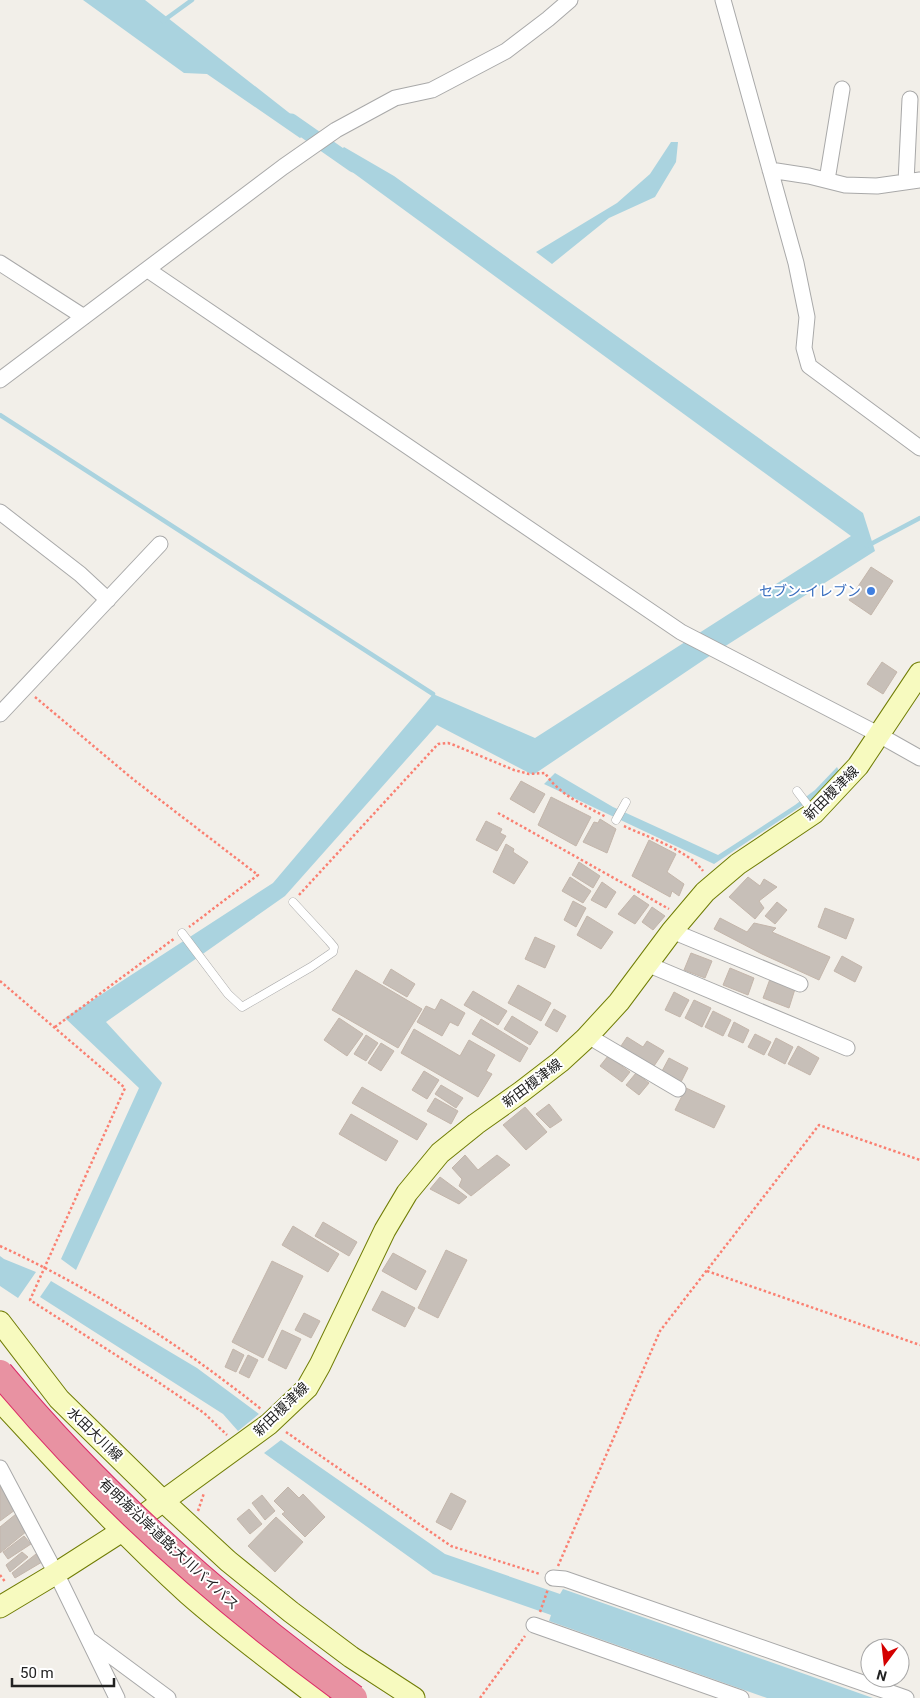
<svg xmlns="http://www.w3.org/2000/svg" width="920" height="1698" font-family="Roboto,'Noto Sans JP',sans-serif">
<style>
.water{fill:#aad3df}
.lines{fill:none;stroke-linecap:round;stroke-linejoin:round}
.stream{stroke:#aad3df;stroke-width:4.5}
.canal{stroke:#aad3df;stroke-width:15}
.building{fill:#c7bfb8;stroke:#c4b6ab}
.lane-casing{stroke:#a9a9a9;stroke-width:9}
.street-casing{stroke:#a9a9a9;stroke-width:17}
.secondary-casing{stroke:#707d05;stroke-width:23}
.path{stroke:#fa8072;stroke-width:2.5;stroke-dasharray:2.5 2.5;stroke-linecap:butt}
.lane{stroke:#fff;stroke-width:8}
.street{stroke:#fff;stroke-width:15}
.secondary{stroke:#f7fabf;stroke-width:21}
.highway-bridge-casing{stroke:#dc2a67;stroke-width:28;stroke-linecap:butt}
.highway-bridge{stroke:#e892a2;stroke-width:26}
.shop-dot{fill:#3f7fe0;stroke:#fff;stroke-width:2}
.labels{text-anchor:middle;stroke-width:4;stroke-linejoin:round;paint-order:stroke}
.shop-label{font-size:14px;fill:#366cbe;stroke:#fff;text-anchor:end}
.street-label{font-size:14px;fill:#222;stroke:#fff}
</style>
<rect width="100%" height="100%" fill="#f2efe9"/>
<!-- water -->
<path class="water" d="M83,0H145L311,130L300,138L207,74L184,73Z
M671,142H678L676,162L655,197L609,218L552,264L536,252L617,203L650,174Z
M344,147L394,176L863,513L875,551L705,659L533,775L437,725L285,896L106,1022L162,1083L76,1270L61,1259L139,1088L65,1018L273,883L433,694L535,738L851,536L333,158Z
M837,767L840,773L821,793L714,864L544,784L555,773L613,807L718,855L795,805L815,790Z
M0,1256L4,1259L36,1272L18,1298L0,1286Z
M51,1281L197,1368L259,1414L238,1431L223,1414L40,1297Z
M281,1440L445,1554L560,1594L563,1589L873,1698H767L549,1621L551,1615L433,1574L264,1453Z"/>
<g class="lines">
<!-- stream -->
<path class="stream" d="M163,21L192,0
M0,415L433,694
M867,546L920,518"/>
<!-- canal -->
<path class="canal" d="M291,121L354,165"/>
</g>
<!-- building -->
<path class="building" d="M871,567L893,581L871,615L849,600Z
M882,662L897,672L883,694L867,684Z
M521,781L545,794L534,813L510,799Z
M551,797L591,817L576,846L538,825Z
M600,819L616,829L607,853L583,842L594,822L598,823Z
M486,821L502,829L500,833L506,836L497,851L476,840Z
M649,840L676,854L667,872L684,884L679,896L672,891L670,897L632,876Z
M506,844L514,849L513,852L528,862L514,884L493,872Z
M579,862L600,876L593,888L572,875Z
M570,877L591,891L583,903L562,891Z
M748,877L760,886L764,879L777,887L759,901L764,908L755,919L729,897Z
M602,882L616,892L606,908L591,900Z
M634,895L649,905L635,924L618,914Z
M573,901L586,908L576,927L564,920Z
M777,902L787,910L775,924L765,916Z
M652,907L665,916L653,930L642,922Z
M825,908L854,919L846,939L818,927Z
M587,916L613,932L601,949L577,935Z
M720,918L747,932L754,923L776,928L772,932L830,957L819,980L762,954L714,929Z
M535,937L555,946L545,968L525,959Z
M691,953L712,961L705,978L684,970Z
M842,956L862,967L855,982L834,971Z
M730,968L754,978L748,995L723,985Z
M391,969L415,984L407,997L383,983Z
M356,970L422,1009L398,1048L332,1010Z
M770,979L795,989L789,1008L763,998Z
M518,985L551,1003L541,1021L508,1003Z
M473,991L507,1011L498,1025L464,1005Z
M674,992L689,1000L680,1017L665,1010Z
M441,999L465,1013L458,1026L450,1022L442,1036L417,1022L426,1006L435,1010Z
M694,1000L711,1008L702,1027L685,1018Z
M554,1009L566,1016L557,1032L545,1025Z
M713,1011L731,1020L723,1036L705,1027Z
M512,1016L538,1032L530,1045L504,1029Z
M339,1018L363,1034L347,1056L324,1040Z
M481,1019L528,1048L520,1062L472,1034Z
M734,1022L749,1030L743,1043L728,1036Z
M414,1029L460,1056L469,1040L495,1055L486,1071L492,1074L478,1097L401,1053Z
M755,1034L771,1042L764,1055L748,1047Z
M366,1035L378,1043L366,1061L354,1054Z
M627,1037L643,1047L647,1041L664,1051L652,1069L619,1049Z
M776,1038L793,1047L785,1064L768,1055Z
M381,1043L394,1051L381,1071L368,1063Z
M798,1046L819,1058L810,1075L788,1064Z
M608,1056L630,1072L622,1082L600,1066Z
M669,1058L688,1068L681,1082L661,1073Z
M424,1071L439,1080L427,1099L412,1090Z
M636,1073L649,1083L639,1095L626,1085Z
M441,1085L463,1098L456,1108L435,1094Z
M362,1087L427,1124L417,1140L352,1103Z
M686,1088L725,1106L714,1128L675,1110Z
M435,1098L458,1111L451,1124L427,1111Z
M549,1104L562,1120L550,1128L536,1114Z
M525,1107L547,1132L526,1150L503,1125Z
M351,1114L398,1141L386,1161L339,1134Z
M465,1155L478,1170L497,1155L510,1165L471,1196L459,1186L462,1179L452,1168Z
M440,1177L467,1197L459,1204L430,1189Z
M323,1222L357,1242L349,1256L315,1236Z
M293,1226L339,1254L328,1272L282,1245Z
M446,1250L467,1260L438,1318L418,1308Z
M393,1253L426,1271L416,1290L382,1271Z
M272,1261L303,1276L263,1358L232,1342Z
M382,1291L415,1308L405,1327L372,1310Z
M304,1313L320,1321L311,1338L295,1330Z
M282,1330L301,1339L286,1369L268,1360Z
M233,1349L244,1355L236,1372L225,1367Z
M248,1355L258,1360L249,1378L239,1373Z
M0,1484L15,1510L0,1521Z
M288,1487L299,1498L303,1494L325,1517L305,1537L282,1514L285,1512L274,1501Z
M451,1493L466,1501L451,1530L436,1522Z
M262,1495L275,1511L265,1520L252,1503Z
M249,1509L262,1524L250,1534L237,1519Z
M16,1514L27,1531L0,1553V1527Z
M276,1517L303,1542L275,1572L248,1546Z
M24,1536L31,1544L8,1559L3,1552Z
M22,1552L28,1557L10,1572L6,1565Z
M36,1554L42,1562L15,1578L12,1573Z"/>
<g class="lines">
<!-- lane casing -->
<g class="lane-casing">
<path id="lane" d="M797,791L813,812
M616,820L626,802
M182,933L228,994L242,1007L311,967L333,952L334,947L329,941L293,902"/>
</g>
<!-- street casing -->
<g class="street-casing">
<path id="street" d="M723,0L796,263L807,317L804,348L809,366L920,448
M770,170L809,176L845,185L877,186L920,180
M827,180L842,89
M906,182L910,99
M0,263L84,317
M148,270L681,632L872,731L920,758
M0,380L283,167L336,130L395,98L432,90L506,51L548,19L570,0
M0,512L80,574L108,600
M0,714L160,544
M672,931L800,984
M647,964L847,1048
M588,1036L678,1089
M0,1468L60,1581L117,1698
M553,1578L565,1579L906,1698
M534,1625L741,1698
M91,1641L168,1698"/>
</g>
<!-- secondary casing -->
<g class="secondary-casing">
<path id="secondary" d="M0,1322L59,1399L163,1501L228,1561L291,1612L351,1657L414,1698
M0,1401C61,1467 121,1533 188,1594C230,1631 275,1664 319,1698
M0,1607L55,1574L122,1531L269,1424L307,1388L320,1365L385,1230L407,1193L440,1153L476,1124L521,1092L560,1062L585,1039L619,1002L672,931L705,892L738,864L814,813L858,766L920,673"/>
</g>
<!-- path -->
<path class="path" d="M35,697L134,780L258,875L189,927
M498,813L669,909
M624,826C647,837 688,850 703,871
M299,895L438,744L448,743L454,745L514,770L529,774L545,773C559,795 584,805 606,817
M0,981L125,1088L30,1300L158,1382L204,1413L227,1435
M55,1027L175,938
M0,1246C93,1289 181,1345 261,1409
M707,1271L920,1345
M286,1432L451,1546L540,1574
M198,1511L204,1493
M558,1566L660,1331L819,1125L920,1160
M0,1575L6,1583
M540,1612L548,1589
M480,1698L525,1636"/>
<!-- lane -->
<use href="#lane" class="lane"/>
<!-- street -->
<use href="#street" class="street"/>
<!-- secondary -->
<use href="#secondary" class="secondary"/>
<!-- highway-bridge casing -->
<g class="highway-bridge-casing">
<path id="highway-bridge" d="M0,1373C102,1496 224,1604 354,1698"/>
</g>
<!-- highway-bridge -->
<use href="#highway-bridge" class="highway-bridge"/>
</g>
<!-- markers -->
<circle class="shop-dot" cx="871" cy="591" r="5"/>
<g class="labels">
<!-- shop labels -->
<g class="shop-label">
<text x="861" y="596">セブン-イレブン</text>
</g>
<!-- street labels -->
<g class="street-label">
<text transform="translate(831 793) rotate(-45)" y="5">新田榎津線</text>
<text transform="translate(532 1083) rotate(-37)" y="5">新田榎津線</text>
<text transform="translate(281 1409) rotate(-44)" y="5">新田榎津線</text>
<text transform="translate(95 1434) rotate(44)" y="5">水田大川線</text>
<text transform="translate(169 1544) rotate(43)" y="5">有明海沿岸道路;大川バイパス</text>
</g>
</g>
<!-- north arrow -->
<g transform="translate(885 1663) rotate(195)"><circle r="24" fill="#ffffff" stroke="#a7a7a7"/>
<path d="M0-4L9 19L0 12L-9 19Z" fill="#d40000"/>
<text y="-8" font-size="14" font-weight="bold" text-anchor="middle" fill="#222222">N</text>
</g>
<!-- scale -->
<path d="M12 1678v8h102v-8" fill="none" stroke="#222222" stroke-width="2.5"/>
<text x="20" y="1678" font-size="15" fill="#222222" stroke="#ffffff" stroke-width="4" paint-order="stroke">50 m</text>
</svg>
